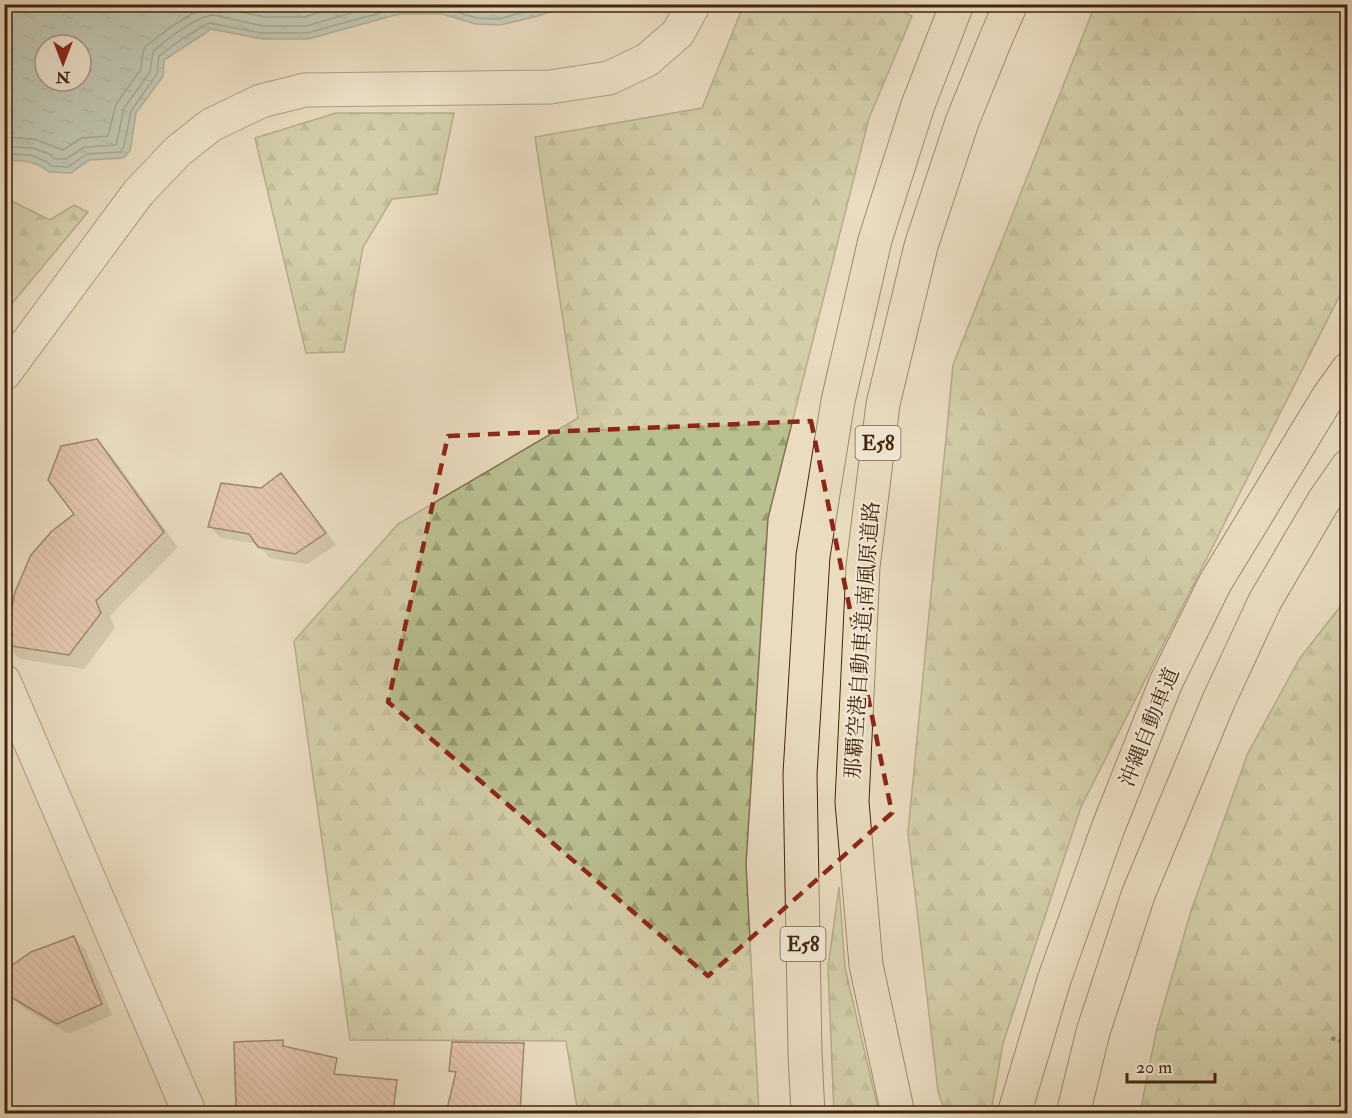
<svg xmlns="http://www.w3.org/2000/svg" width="1352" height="1118" font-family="'IM FELL Double Pica','Noto Serif JP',serif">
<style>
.forest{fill:url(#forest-firs);stroke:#7f724e;stroke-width:1.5}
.water{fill:url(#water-ripples);stroke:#777e74;stroke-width:1.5;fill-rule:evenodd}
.shadow{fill:#0003}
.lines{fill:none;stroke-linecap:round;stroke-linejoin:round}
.shore{stroke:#6e7062;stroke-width:1.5}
.building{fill:url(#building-back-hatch);stroke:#44250d;stroke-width:1.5}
.minor-casing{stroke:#6d533a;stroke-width:35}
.highway-casing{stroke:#44250d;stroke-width:35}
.path{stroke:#44250d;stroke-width:4;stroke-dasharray:4.5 3;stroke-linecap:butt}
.minor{stroke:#f1e8d5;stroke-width:33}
.highway{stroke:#e9dcbf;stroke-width:33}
.marked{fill:none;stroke:#8f2418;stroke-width:4.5;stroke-dasharray:12 8;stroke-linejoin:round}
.labels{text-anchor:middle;stroke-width:4.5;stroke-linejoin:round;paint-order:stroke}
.shield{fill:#f1e8d5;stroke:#786049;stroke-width:1.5}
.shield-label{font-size:20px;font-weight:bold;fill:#44250d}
.street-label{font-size:21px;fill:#44250d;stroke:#f1e8d5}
</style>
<defs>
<pattern id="forest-firs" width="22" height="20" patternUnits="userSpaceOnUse" patternTransform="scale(1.5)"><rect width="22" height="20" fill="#babf90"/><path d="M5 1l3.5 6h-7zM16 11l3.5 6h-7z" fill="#999b74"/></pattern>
<pattern id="water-ripples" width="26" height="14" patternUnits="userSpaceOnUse" patternTransform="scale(1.5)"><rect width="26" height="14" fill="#99bab8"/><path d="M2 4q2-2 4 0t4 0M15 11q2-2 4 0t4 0" fill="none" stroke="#7e9794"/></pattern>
<pattern id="building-back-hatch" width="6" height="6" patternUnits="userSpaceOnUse" patternTransform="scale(1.5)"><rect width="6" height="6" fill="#deac99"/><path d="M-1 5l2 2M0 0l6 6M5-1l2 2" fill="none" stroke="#b68c7b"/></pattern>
</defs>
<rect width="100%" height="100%" fill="#e9dcbf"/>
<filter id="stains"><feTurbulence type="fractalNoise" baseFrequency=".00333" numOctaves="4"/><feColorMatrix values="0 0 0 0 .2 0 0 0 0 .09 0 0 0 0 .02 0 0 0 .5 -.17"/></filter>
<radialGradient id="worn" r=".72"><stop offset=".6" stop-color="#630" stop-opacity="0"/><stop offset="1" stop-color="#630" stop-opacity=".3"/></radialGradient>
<!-- forest -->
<path class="forest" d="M744,4L889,5L912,16L869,118L768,518L746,864L759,1113H578L566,1041L350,1040L294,641L398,524L578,418L535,137L702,108Z
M1095,5H1347V281L1081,807L1003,1043L991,1113H945L938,1091L908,833L953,365Z
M336,113H454L437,194L392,199L363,247L344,352L306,353L255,138Z
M5,198L50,220L74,205L88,212L5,312Z
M1347,598V1113H1140L1157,1028L1191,911L1248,753L1300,658Z
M839,887L845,968L879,1113H834L828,967Z"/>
<!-- water -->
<path class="water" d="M5,4H571V5L538,16L500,25L476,24L442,14H399L308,39H262L211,29L164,60L163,76L136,113L130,151L123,158L89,160L71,173L49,172C36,160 21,161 5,160ZM45,45H81V81H45Z"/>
<!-- shadow -->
<path class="shadow" d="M97,441L112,456L178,547L110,616L115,628L84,669L20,659L5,644L76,515Z
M281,475L292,486L336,545L307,564L270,558L257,544L221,538L210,527Z
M74,938L85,949L112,1015L69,1034L22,1007L11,995Z"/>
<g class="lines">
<!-- shore -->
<path class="shore" d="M458,4C485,12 500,11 527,4
M4,137L34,139L63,150L82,138L108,136L116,104L141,69L142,56L145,47L172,26L200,9L213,6L264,17H304L348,4
M4,146L32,148L47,153L55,159H66L85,147L116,145L124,108L150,72L153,52C163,41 199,15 214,15L263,26H306L382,4
M4,154L31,155L45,161L52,166L68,167L87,154L120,152L124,147L131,111L157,74L159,56L182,39L209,23L262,33H307L398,8H443L477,18L499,19L552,4"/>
</g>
<!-- building -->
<path class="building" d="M97,439L164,532L96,601L101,613L69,655L4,645L15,592L31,555L52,531L74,514L48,480L61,446Z
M281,473L326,533L295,554L258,547L249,534L208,527L221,483L261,488Z
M74,936L102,1004L57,1024L9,996L4,983V971L31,952Z
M283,1040V1046L337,1058L334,1074L397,1080L393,1113H290L292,1107H236L234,1042Z
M452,1042L524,1043L520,1113H446L456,1072L449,1071Z"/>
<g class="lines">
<!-- minor casing -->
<g class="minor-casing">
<path id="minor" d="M4,374L138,193L178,151L211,125L261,101L305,90L550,87L609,78L647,60L678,33L694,4
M4,681L190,1114"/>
</g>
<!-- highway casing -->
<g class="highway-casing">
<path id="highway" d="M808,1114L805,1053L800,774L813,556L838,401L875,240L918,105L957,4
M898,1114L866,965L852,802L863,567L883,404L921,246L962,122L996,38L1011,4
M1014,1114L1054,980L1108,828L1166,682L1215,583L1328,397L1348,369
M1073,1114L1093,1032L1138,895L1219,700L1265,601L1323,502L1348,466"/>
</g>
<!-- path -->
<path class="path" d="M1331,1038L1348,1043"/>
<!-- minor -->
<use href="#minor" class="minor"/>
<!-- highway -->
<use href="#highway" class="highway"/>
</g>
<!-- marked area -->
<path d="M0 0H1352V1118H0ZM811,421L892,813L708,976L388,702L448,436Z" fill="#e9dcbf" fill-opacity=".55" fill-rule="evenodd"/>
<path class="marked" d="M811,421L892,813L708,976L388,702L448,436Z"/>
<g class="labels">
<!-- shield labels -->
<g class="shield">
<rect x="855.5" y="426" width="45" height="34" rx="4.5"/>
<rect x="780.5" y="927" width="45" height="34" rx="4.5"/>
</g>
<g class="shield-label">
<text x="878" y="450">E58</text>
<text x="803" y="951">E58</text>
</g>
<!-- street labels -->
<g class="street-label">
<text transform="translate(862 640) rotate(-86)" y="7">那覇空港自動車道;南風原道路</text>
<text transform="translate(1149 727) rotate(-68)" y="7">沖縄自動車道</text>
</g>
</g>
<!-- margin -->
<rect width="1352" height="1118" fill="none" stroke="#e9dcbf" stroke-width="24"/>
<rect x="6" y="6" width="1340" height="1106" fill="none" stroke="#44250d" stroke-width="3"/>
<rect x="12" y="12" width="1328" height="1094" fill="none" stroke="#44250d" stroke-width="1.5"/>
<!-- north arrow -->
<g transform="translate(63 63) rotate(180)"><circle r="28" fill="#f1e8d5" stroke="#ac9a85" stroke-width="1.5"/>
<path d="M0-4.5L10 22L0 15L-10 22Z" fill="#8f2418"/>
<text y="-9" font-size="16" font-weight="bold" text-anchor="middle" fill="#44250d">N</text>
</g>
<!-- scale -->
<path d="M1127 1073v9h88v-9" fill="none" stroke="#44250d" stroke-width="3"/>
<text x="1136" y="1073" font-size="18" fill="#44250d" stroke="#f1e8d5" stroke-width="4.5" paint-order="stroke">20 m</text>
<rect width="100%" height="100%" filter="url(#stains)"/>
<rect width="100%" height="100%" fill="url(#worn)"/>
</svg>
